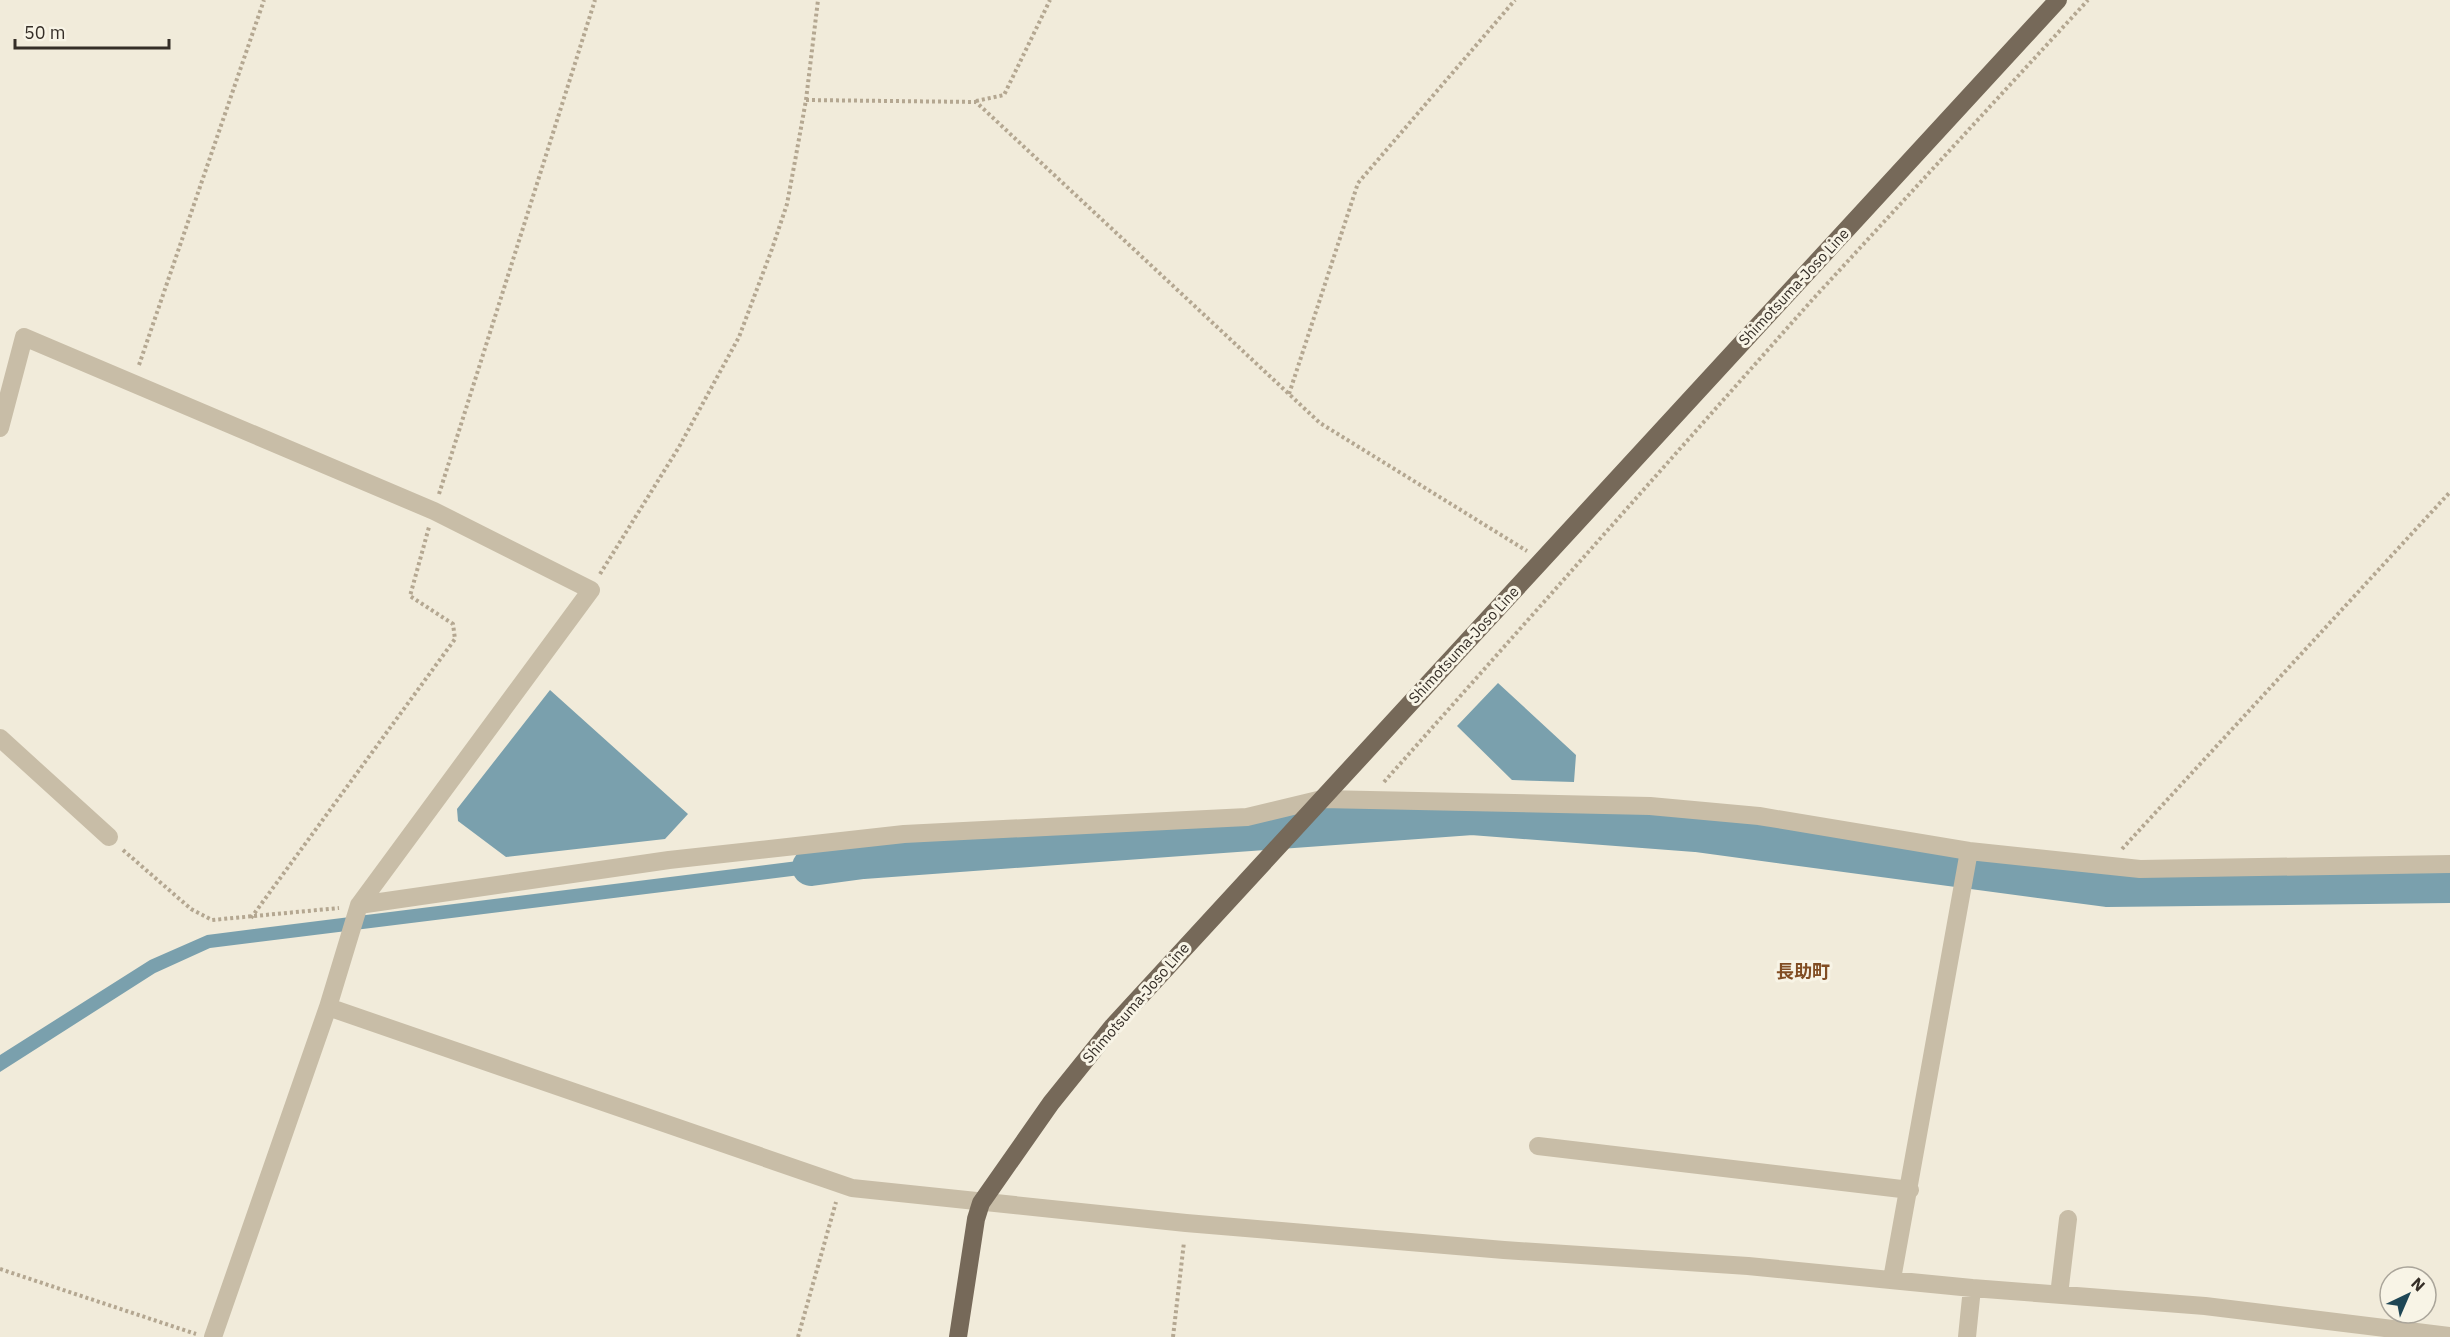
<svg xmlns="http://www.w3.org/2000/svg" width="2450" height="1337" font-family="'IBM Plex Sans','Noto Sans JP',sans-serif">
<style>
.water{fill:#7aa0ad}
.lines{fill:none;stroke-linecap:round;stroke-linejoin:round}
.river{stroke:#7aa0ad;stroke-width:38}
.path{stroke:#b4a791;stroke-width:4;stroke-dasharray:3 3;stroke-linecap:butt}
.minor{stroke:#c8bda7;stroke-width:18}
.major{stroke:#766959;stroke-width:18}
.labels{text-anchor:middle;stroke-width:6;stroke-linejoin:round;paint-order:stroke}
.street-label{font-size:15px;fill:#352e27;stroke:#f8f4e6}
.quarter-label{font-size:18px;font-weight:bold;fill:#814d23;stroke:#f8f4e6}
</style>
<rect width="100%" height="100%" fill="#f1ebda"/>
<!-- water -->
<path class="water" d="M1498,683L1576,755L1574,782L1512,780L1457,726Z
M550,690L688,814L665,839L506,857L458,821L457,809Z
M861,853L864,867L210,948L155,973L0,1072V1055L150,960L207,935Z"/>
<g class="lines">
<!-- river -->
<path class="river" d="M811,867L863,860L1472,816L1696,833L2107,888L2450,884"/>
<!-- path -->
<path class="path" d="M806,100L976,102L1320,423L1527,551
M976,101L1004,95L1050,0
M139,365L264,0
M1289,394L1358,183L1515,0
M439,494L595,0
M600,574L679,447L739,337L772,249L787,204L795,161L806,100L818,0
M1384,782L1813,299L2088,0
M2122,849L2450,492
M123,850L191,909L212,920L339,908
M251,918L455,639L453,624L410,596L429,527
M0,1269L196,1334
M798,1337L836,1202
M1173,1337L1184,1242"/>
<!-- minor -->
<path class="minor" d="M0,428L24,337L434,511L591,590L359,905L328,1007L213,1337
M0,738L109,837
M359,905L669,860L904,834L1247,817L1322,799L1650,806L1759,816L1969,851L2140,869L2450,864
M328,1007L852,1188L1186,1223L1504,1250L1748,1266L1972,1288L2205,1306L2450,1336
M1538,1146L1910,1190
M1892,1279L1969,851
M2059,1295L2068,1219
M1967,1337L1972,1288"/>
<!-- major -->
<path class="major" d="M958,1337L976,1219L981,1203L1051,1103L1113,1026L2058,0"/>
</g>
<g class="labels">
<!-- street labels -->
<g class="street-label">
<text transform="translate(1794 287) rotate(-47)" y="5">Shimotsuma-Joso Line</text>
<text transform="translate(1464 645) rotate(-47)" y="5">Shimotsuma-Joso Line</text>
<text transform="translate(1136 1003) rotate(-49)" y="5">Shimotsuma-Joso Line</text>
</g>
<!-- quarter labels -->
<g class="quarter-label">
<text x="1803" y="978">長助町</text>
</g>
</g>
<!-- north arrow -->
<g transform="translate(2408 1295) rotate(44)"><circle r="28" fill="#f8f4e6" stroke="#aaa59a" stroke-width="1.5"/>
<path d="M0-4.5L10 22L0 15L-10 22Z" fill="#1e4655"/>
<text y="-9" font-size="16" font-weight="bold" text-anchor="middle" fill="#352e27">N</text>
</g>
<!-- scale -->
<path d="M15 39v9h154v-9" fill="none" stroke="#352e27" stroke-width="3"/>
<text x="24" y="39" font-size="18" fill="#352e27" stroke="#f8f4e6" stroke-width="4.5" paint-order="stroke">50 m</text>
</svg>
